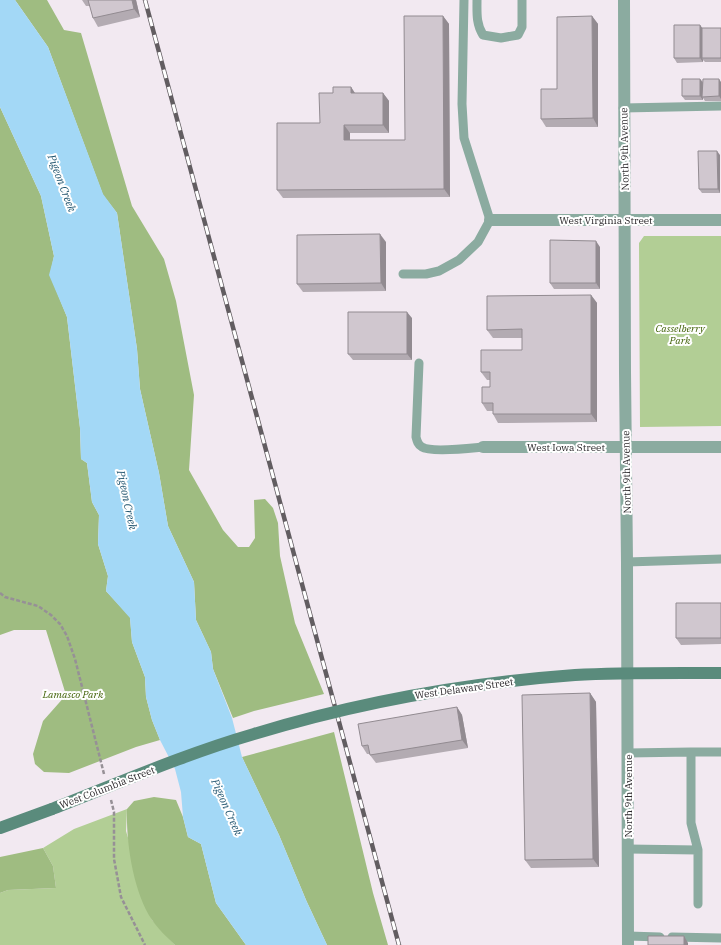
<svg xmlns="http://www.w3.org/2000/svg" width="721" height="945" font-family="'IBM Plex Serif',serif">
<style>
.green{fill:#b2ce95}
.forest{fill:#9fbc81}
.water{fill:#a3d8f6}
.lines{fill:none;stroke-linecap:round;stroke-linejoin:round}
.path{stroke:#969096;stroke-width:2.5;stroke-dasharray:4 2;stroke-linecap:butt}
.lane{stroke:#8baba0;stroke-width:9}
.street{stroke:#8baba0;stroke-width:12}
.secondary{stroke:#5a8b7c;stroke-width:12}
.rail-casing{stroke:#625d61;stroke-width:4.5}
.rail{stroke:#fff;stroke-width:3;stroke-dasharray:9;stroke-linecap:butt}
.secondary-bridge{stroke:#5a8b7c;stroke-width:12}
.wall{fill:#b3abb2}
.shaded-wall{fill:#928b91}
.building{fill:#d0c7cf;stroke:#928b91}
.labels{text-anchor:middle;stroke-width:4;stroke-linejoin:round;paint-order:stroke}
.street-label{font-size:10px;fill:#2b282b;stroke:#fff}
.park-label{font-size:10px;font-style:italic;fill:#3d5e02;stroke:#fff}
.water-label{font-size:11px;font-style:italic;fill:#21556f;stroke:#fff}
</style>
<rect width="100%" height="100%" fill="#f2e9f1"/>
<!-- green -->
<path class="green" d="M644,236H721V426L640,427L639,243Z
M127,809L126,831L152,920L175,945H0V893L8,890L56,888L53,866L43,848L74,829Z"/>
<!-- forest -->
<path class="forest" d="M15,0H47L64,30L81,33L132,206L164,259L176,301L194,395L189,470L223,530L238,547H249L255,538L254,500L265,499L273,508L278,523L280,556L295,623L324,694L254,711L233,718L213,669L211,652L196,620L194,582L168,526L159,473L140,389L137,349L117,213L103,195L48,47Z
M0,107L41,196L54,256L50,275L67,317L80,428L81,459L87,463L92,502L99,515L98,544L108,576L106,591L130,617L132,642L145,677L146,697L152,720L160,740L136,747L69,773L44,772L35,764L33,754L43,721L66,695L46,630H14L0,635Z
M334,732L373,893L388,945H327L306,900L279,835L242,757Z
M154,797L176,800L183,817L188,837L201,844L216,903L246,945H175C167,937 158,929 152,920C133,891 126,843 127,809L134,801Z
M43,848L53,866L56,888L8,890L0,893V857Z"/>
<!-- water -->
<path class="water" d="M0,0H15L48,47L103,194L117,213L137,349L140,389L159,473L168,526L194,582L196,620L211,652L213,669L232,718L242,757L279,835L306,900L327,945H246L216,903L201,844L188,837L183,817L181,792L175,769L160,740L152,720L146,697L145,677L132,642L130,618L106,591L108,576L98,544L99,515L92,502L87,463L81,459L80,428L67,317L49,275L54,256L41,196L0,107Z"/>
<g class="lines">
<!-- path -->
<path class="path" d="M0,593L5,597L38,606L51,615L60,624L67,636L75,659L104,774
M111,800L114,812V859L121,897L145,945"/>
<!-- lane -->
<path class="lane" d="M477,0C477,13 476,24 483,35L501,38L518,35L522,27V0
M623,108L721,106
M403,274H426L439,271L459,260L478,242L490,220L464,138L462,104L464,0
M419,363L416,437C417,441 418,445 422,447C431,453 472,448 483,447
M627,562L721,559
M691,752H721
M628,753L691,752V823L698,850
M628,849L698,850V904
M628,936L660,937
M672,937L721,938"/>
<!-- street -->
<path class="street" d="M624,0L625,372L627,562L628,945
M490,220H721
M483,447H721"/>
<!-- secondary -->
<path class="secondary" d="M683,673H721
M0,828L52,809"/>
<!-- rail casing -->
<g class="rail-casing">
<path id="rail" d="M145,0L399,945"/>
</g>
<!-- rail -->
<use href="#rail" class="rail"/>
<!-- secondary-bridge -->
<path class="secondary-bridge" d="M52,809C119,783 185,754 254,734C359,702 466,683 575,675C611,673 647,673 683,673"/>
</g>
<!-- wall -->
<path class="wall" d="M82,0H136L140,17L98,27L93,18L90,6H86Z
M443,16L449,24L450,197L283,198L277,190L320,123L351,87L355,93H383L389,101V133H350V140H405Z
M592,16L598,24V127H546L541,119L557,89Z
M700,25L702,28H721V62H705L703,60V62L677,63L674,58Z
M700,79L703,82H721V101H705L703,98V100H685L682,96Z
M720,155V193H702L699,189Z
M386,242V291L303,292L297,284Z
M600,247V289H554L550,283Z
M591,295L597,303V422L498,423L493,414V411H487L482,403L490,387V380H487L481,372L522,350V338H493L487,330Z
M412,318V360H353L348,354Z
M721,603V644L681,645L676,638Z
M590,693L596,702L599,867L531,868L525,860Z
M457,707L462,715L468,748L376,763L370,755V754H367L362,746Z"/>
<!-- shaded-wall -->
<path class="shaded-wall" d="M132,0H136L140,17L134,9Z
M443,16L449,24L450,197L444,189Z
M592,16L598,24V127L593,118Z
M700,25L703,29L702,58L703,60V62L700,58Z
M700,79L703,83L702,97L703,98V100L700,96Z
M719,79L721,82V99L719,96Z
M351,87L356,95L351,93Z
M383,93L389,101V133L383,125Z
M344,125L350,133V148L344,140Z
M717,151L720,155V193L718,189Z
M380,234L386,242V291L381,283Z
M596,241L600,247V289L596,283Z
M591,295L597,303V422L591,414Z
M407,312L412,318V360L407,354Z
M590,693L596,702L599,867L593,859Z
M457,707L462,715L468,748L462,740Z
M684,936L688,943V945H684Z"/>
<!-- building -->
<path class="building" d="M88,0H132L134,9L93,18Z
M404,16H443L444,189L277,190V123H320L319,93H333V87H351V93H383V125H344V140H405Z
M592,16L593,118L541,119V89H557V17Z
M674,25H700V58H674Z
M702,28H721V58H702Z
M682,79H700V96H682Z
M703,79H719V96L702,97Z
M698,151H717L718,189H699Z
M380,234L381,283L297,284V235Z
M550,240L596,241V283H550Z
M591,295V414H493V403H482V387H490V372H481V350H522V329L487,330V296Z
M348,312H407V354H348Z
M676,603H721V638H676Z
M590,693L593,859L525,860L522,695Z
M457,707L462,740L370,755L368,745L362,746L358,724Z
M648,936H684V945H648Z"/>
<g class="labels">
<!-- street labels -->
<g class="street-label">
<text transform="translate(624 149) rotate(-91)" y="4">North 9th Avenue</text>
<text x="606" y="224">West Virginia Street</text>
<text x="566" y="451">West Iowa Street</text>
<text transform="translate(626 472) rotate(-91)" y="4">North 9th Avenue</text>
<text transform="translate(464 688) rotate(-8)" y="4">West Delaware Street</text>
<text transform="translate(107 787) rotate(-21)" y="4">West Columbia Street</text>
<text transform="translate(628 796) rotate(-90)" y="4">North 9th Avenue</text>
</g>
<!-- park labels -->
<g class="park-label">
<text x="680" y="332">Casselberry<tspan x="680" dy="12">Park</tspan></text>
<text x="73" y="698">Lamasco Park</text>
</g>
<!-- water labels -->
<g class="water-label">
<text transform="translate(62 183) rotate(69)" y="4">Pigeon Creek</text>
<text transform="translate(127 500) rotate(78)" y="4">Pigeon Creek</text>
<text transform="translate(227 807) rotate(66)" y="4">Pigeon Creek</text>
</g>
</g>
</svg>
